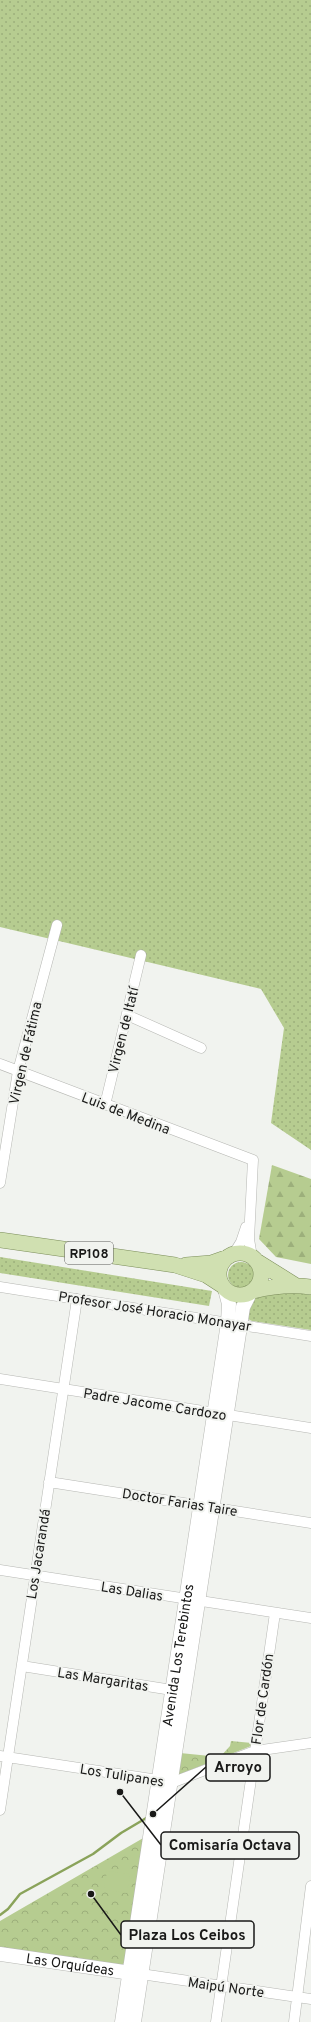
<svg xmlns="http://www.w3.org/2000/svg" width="311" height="2022" font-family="Overpass,sans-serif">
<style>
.grass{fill:url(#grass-dots)}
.forest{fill:url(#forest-firs)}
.park{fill:url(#park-crowns)}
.garden{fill:#b6cc90}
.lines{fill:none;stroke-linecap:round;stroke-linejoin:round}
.stream{stroke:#8aa35a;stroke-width:2.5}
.street-casing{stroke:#b6b7b3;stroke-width:11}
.secondary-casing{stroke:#b6b7b3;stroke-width:15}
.primary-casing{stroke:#7b8d5a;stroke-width:16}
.street{stroke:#fff;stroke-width:10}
.secondary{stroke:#fff;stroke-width:14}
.primary{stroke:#d0e0b1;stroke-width:15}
.labels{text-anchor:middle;stroke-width:4;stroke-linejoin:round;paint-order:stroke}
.shield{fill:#f1f3ef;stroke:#5a5a58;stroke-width:1}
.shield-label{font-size:13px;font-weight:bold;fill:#191918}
.street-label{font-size:14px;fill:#191918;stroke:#f1f3ef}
.leader{fill:none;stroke:#191918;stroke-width:1.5}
.callout-dot{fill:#191918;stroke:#f1f3ef;stroke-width:1.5}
.callout{fill:#f1f3ef;stroke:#191918;stroke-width:1.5}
.callout-label{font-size:15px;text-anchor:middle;font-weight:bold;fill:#191918}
</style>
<defs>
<pattern id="grass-dots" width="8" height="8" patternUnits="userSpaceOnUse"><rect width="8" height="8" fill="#b6cc90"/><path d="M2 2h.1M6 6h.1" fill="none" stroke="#9caf7b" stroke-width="1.8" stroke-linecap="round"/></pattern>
<pattern id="forest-firs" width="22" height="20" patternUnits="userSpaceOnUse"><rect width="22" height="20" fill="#b6cc90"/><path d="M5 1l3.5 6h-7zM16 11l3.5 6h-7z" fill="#9caf7b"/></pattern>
<pattern id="park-crowns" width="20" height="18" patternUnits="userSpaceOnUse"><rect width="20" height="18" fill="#b6cc90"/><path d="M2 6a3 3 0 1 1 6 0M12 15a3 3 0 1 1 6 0" fill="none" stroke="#9caf7b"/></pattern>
</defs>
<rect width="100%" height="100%" fill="#f1f3ef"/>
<!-- grass -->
<path class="grass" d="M0,0H311V1150L271,1123L284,1028L261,989L0,927Z
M0,1257L212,1291L209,1306L0,1273Z
M228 1275a13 13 0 1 1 26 0a13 13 0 1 1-26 0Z
M281,1290L311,1295V1330L252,1321L248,1319C249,1296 261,1293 281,1290Z"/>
<!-- forest -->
<path class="forest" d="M272,1165L311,1179V1264L276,1257L259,1239Z"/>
<!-- park -->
<path class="park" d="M231,1741L252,1743L251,1746L178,1775L180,1753L220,1757L230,1746Z
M145,1837L126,1961L123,1964L119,1966L0,1947V1921Z"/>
<!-- garden -->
<path class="garden" d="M107,1871L130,1874L127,1893L104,1890Z"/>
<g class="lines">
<!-- stream -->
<path class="stream" d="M0,1915L8,1909L20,1894L93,1854L121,1833L148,1817"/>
<!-- street casing -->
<g class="street-casing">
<path id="street" d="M127,1015L201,1048
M0,1064L253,1160L249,1239L252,1257
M105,1105L141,955
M0,1183L18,1071L57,925
M233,1255L241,1242L246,1227
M0,1287L311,1336
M0,1379L311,1428
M49,1482L311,1523
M0,1570L311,1618
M22,1666L178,1691
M0,1756L158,1780L171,1783L255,1751L311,1743
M0,1810L77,1299
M141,1974L311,1999
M216,2022L275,1613
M294,2022L311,1886"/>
</g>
<!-- secondary casing -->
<g class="secondary-casing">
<g id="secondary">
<path id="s1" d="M0,1954L138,1974"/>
<path id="s2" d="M122,2022L228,1323L229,1304L225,1289"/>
<path d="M134,2022L243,1307L250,1293"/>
</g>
</g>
<!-- primary casing -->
<g class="primary-casing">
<path id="primary" d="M0,1240L175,1265L206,1275L223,1286
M219 1274a21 21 0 1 1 42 0a21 21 0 1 1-42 0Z
M255,1260L295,1285
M186,1265L211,1263L228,1257
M253,1291C273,1286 291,1284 311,1287"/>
</g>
<!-- street -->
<use href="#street" class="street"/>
<!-- secondary -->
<use href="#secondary" class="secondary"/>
<!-- primary -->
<use href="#primary" class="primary"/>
</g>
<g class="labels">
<!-- shield labels -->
<rect class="shield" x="65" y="1242" width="48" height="22" rx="3"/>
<g class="shield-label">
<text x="89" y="1258">RP108</text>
</g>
<!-- street labels -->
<g class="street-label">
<text transform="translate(123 1030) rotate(-76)" y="5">Virgen de Itatí</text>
<text transform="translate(25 1053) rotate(-77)" y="5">Virgen de Fátima</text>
<text transform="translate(126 1113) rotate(21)" y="5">Luis de Medina</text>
<text transform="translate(155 1311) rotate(9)" y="5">Profesor José Horacio Monayar</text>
<text transform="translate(155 1404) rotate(9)" y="5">Padre Jacome Cardozo</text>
<text transform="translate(180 1502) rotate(9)" y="5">Doctor Farias Taire</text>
<text transform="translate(38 1554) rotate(-81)" y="5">Los Jacarandá</text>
<text transform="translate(132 1591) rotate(9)" y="5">Las Dalias</text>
<text dy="5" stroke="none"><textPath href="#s2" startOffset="371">Avenida Los Terebintos</textPath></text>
<text transform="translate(103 1679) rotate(9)" y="5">Las Margaritas</text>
<text transform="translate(262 1699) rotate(-82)" y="5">Flor de Cardón</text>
<text transform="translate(122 1775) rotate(9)" y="5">Los Tulipanes</text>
<text dy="5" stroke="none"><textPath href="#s1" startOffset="71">Las Orquídeas</textPath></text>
<text transform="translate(226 1987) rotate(8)" y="5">Maipú Norte</text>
</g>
</g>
<!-- callouts -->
<path class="leader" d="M153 1814L206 1767M120 1792L161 1845M91 1894L121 1935"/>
<g class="callout-dot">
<circle cx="153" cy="1814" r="4"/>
<circle cx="120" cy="1792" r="4"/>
<circle cx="91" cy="1894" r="4"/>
</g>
<g class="callout">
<rect x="206" y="1754" width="64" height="27" rx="4"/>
<rect x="161" y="1832" width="138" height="27" rx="4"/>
<rect x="121" y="1921" width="133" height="27" rx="4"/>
</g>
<g class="callout-label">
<text x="238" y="1772">Arroyo</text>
<text x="230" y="1850">Comisaría Octava</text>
<text x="187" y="1940">Plaza Los Ceibos</text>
</g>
</svg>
